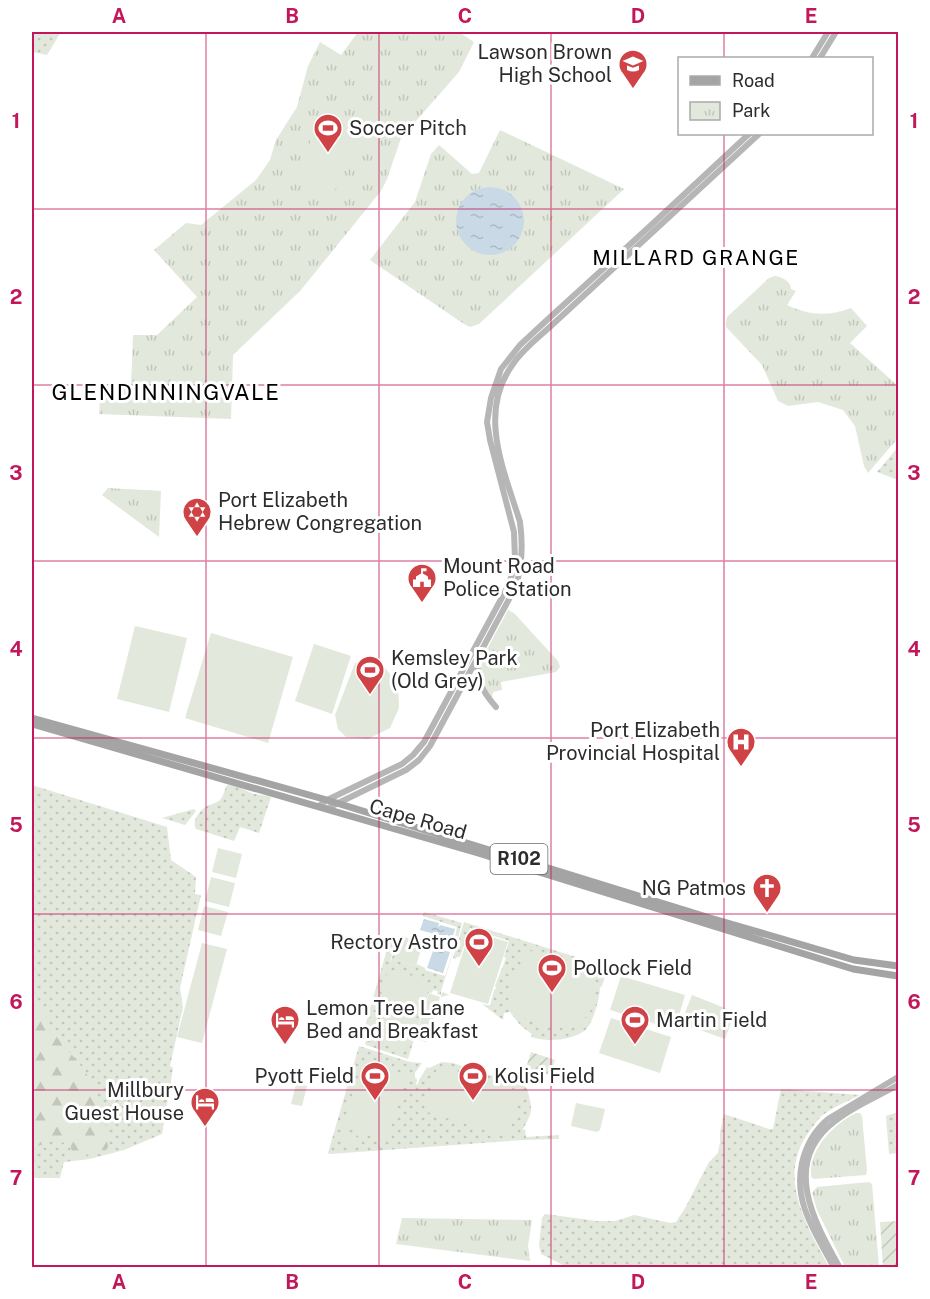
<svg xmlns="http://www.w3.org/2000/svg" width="930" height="1299" font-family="'Public Sans',sans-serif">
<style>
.grass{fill:url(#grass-dots)}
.forest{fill:url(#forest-firs)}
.park{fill:url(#park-tufts)}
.garden{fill:url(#garden-furrows)}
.pitch{fill:#e2e8db}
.water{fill:url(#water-ripples)}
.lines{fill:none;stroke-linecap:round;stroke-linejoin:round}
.secondary{stroke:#b6b6b6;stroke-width:6}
.primary{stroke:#a4a4a4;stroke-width:7}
.grid{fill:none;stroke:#c2185b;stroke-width:1.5;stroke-opacity:0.55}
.labels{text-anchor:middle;stroke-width:6;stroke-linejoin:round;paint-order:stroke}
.shield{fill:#fff;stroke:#6b6b6b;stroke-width:1.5}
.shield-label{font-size:18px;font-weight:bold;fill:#2c2c2c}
.poi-label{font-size:20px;fill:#2c2c2c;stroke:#fff;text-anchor:start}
.street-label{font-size:20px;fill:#2c2c2c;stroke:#fff}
.neighbourhood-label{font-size:21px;letter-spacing:1.5px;fill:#000;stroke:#fff}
.quarter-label{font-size:22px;letter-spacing:1.5px;fill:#000;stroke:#fff}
.neatline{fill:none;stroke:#c2185b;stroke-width:2}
.grid-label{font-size:20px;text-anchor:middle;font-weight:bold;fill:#c2185b}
</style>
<defs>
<pattern id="grass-dots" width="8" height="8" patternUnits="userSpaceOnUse" patternTransform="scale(1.5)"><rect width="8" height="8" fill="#e2e8db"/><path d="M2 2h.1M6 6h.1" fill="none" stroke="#c2c7bc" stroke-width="1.8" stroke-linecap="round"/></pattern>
<pattern id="forest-firs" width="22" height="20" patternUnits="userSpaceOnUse" patternTransform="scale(1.5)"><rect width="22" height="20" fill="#e2e8db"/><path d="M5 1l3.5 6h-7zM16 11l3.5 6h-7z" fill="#c2c7bc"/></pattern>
<pattern id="park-tufts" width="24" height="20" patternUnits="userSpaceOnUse" patternTransform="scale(1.5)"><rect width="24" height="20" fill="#e2e8db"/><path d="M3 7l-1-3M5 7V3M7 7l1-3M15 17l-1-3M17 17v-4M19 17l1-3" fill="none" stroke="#c2c7bc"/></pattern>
<pattern id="garden-furrows" width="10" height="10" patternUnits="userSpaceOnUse" patternTransform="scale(1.5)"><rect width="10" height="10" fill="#e2e8db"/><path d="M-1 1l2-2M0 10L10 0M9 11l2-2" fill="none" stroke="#c2c7bc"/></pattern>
<pattern id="water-ripples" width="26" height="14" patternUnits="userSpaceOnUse" patternTransform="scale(1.5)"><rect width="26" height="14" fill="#c9d9e6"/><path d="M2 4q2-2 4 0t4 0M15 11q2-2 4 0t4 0" fill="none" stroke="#adbac5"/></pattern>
</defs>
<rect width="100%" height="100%" fill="#fff"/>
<!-- grass -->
<path class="grass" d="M32,32H61L47,55L32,52Z
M898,447V480L877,472Z
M32,785L167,827L171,860L196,877L195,894L201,895L180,988L183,1007L170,1066L173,1068L162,1134L124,1150L90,1159L64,1162L60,1178H32Z
M227,785C236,785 243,789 251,793C257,795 264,795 271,797L259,833L240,827L234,841L196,829C192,822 197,814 204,808C209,804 216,804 221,799C224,795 224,790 227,785Z
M194,809L196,811L185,825L162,818Z
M424,912L462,923L455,949L438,945V938L436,937V936L445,938L446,937L454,941L457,927L423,916Z
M464,922L608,967L602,986L600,987C600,997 593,1025 584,1031C569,1041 548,1042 531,1037L532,1034L521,1026L510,1012L504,1013L503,1020L482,1004L490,1006L494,990L497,987L495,986L506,958L504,957L509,941L470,928L460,957H457L456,959L453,958Z
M399,936H401L394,960L416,966L417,964L425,968V970L445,976L453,952V953L441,991V995L443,992L449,995L441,997V995L437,994L438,991L433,990L432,993L429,992L408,1059L366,1045L365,1043L366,1040L364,1038L363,1040H361L390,939L396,940L390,962L391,961Z
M359,1046L410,1062L422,1063L415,1073V1078L417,1079L416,1085L418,1084L419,1080L427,1067L429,1068L442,1062L453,1063L524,1086L527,1088C532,1109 534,1110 523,1129V1130L525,1129L526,1137L559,1135V1139L522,1140L330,1154L328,1153Z
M781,1089L860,1095C849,1101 833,1107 823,1115C818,1118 815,1125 811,1129C775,1175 806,1224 829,1267H567L541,1254L539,1245L542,1218L545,1214L597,1221H615L634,1215L670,1223L676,1222L685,1208L709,1162L718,1153L720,1142V1132L724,1114L769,1129H773Z
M898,1112V1153L889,1154L886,1116Z"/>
<!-- forest -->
<path class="forest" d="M39,1004L44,1007C46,1013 46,1020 49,1025C59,1043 75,1056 86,1073C101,1095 107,1122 108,1148L96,1153L74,1157L70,1145L56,1140L32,1148V1015Z"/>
<!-- park -->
<path class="park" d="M358,32H459L474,42L459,72L401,138L387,179L381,191L300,291L233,355L231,419L99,414L101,384L131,386L133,335H157L197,297L154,250L186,223L201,225L256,180L270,160L276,140L297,107L308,66L320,42L341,55Z
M500,130L624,189L479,324L470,327L464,324L370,260L415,202L431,154L439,145L472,174L479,173Z
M775,276C782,277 791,281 791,289L796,291L787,305C808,315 828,317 851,308L867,326L850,343L898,386V438L868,473L864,466L855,426L843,410L818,402L788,406L778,401L762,365L726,327V322L727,317L769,278Z
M108,488L161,491L159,537L102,495Z
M508,610L514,613L558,661L560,667L556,672L501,682L502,690L493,692L492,698C473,676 480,662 492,640C497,630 503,620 508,610Z
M856,1113H860L862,1116L867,1171L866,1175L813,1179L811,1176C809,1149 833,1125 856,1113Z
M869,1182L872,1184L879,1267H845L817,1210L812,1193L817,1187Z
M402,1218L532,1220L528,1246L530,1261L396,1244Z"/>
<!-- garden -->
<path class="garden" d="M531,1052L555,1060L550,1075L526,1068Z
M898,1221V1267H883L880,1222Z"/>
<!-- pitch -->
<path class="pitch" d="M323,115L362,133L333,194L295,175Z
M135,626L187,638L169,712L117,699Z
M211,633L293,657L268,743L185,718Z
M314,644L351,656L332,714L295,701Z
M367,662L385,668L398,684L399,708L390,728L368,739L346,737L338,729L335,715L355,663Z
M218,848L242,854L236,878L212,872Z
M211,877L235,883L229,907L205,901Z
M204,906L228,912L221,936L198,930Z
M470,930L508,942L488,1004L450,993Z
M401,936L423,943L416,966L394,960Z
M202,943L227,949L202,1043L177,1037Z
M526,949L542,955L569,960L598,972C596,977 594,982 594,987C594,994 595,1000 592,1007C589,1016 581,1020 579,1029C569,1025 560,1030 550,1027C543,1025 534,1023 527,1019C518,1015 517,1011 506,1007L510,995V987L512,977L521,964Z
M388,969L427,980L407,1051L368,1041Z
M621,976L685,995L675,1030L610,1010Z
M429,993L440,997L426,1042L415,1039Z
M692,995L735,1012L725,1039L681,1023Z
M611,1018L671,1037L660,1073L599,1053Z
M363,1061L407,1075L387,1141L342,1127Z
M438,1066L522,1092L508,1137L424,1111Z
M296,1084L307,1086L302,1106L291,1104Z
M576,1103L605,1109L600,1130L597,1132L571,1126Z
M340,1132L363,1139L361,1146L358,1145L357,1147L338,1141Z"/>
<!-- water -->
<path class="water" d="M456 221a34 34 0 1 1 68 0a34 34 0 1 1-68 0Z
M424,919L439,923L438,928L440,925L455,929L452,939L420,930Z
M434,948L450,952L443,973L427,968Z"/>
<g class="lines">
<!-- secondary -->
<path class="secondary" d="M812,58L828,32
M820,58L836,32
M478,656C476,680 481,690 496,707
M319,806L327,800L402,764L413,755L424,742L506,590L511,578L515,560L514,532L490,440L487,422L491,398L501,369L520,345L547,320L649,227L749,134
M326,809L406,770L419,760L430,746L515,588C523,566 523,545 520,522C504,470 477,413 513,364C523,349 539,337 552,325L759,134
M834,1268C816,1233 793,1203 802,1163C806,1145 814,1131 828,1119L898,1077
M840,1268C814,1222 781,1163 834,1122C853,1106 877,1097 898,1085"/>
<!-- primary -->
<path class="primary" d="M32,718L327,800L710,918L854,960L898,966
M32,724L478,853L853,969L898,976"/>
</g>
<!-- grid -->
<path class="grid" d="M206,32V1268M379,32V1268M551,32V1268M724,32V58M724,134V1268M32,209H898M32,385H898M32,561H898M32,738H898M32,914H898M32,1090H898"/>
<!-- icons -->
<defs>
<g id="school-pin" transform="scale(1.5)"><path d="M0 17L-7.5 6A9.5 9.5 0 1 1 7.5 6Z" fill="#cf4246" stroke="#fff"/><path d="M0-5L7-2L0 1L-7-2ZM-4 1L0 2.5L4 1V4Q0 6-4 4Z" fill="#fff"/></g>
<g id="stadium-pin" transform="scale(1.5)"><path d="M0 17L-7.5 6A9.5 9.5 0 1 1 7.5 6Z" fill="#cf4246" stroke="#fff"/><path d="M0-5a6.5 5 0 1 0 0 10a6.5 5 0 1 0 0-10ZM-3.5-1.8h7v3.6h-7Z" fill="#fff"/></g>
<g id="synagogue-pin" transform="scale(1.5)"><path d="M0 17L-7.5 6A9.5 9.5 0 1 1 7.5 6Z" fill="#cf4246" stroke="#fff"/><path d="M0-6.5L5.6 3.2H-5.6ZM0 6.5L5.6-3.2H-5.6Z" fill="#fff"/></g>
<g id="civic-pin" transform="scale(1.5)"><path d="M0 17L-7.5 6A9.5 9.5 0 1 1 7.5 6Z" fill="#cf4246" stroke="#fff"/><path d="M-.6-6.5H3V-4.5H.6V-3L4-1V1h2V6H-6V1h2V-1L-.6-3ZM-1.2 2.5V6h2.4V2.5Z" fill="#fff"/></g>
<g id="hospital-pin" transform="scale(1.5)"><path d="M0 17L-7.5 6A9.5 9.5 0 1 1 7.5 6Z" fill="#cf4246" stroke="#fff"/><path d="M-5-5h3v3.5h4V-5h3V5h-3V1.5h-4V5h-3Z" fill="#fff"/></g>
<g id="church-pin" transform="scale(1.5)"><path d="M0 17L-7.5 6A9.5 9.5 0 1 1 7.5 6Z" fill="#cf4246" stroke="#fff"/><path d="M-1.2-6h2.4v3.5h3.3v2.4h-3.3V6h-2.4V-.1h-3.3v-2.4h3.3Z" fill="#fff"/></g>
<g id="hotel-pin" transform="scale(1.5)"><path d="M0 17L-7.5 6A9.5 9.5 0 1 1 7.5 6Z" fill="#cf4246" stroke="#fff"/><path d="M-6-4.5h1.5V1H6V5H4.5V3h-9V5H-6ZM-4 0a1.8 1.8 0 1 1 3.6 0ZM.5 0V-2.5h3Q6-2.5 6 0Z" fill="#fff"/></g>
</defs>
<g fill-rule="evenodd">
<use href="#school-pin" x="633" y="64"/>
<use href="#stadium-pin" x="328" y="128"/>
<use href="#synagogue-pin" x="197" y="512"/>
<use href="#civic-pin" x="422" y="578"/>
<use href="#stadium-pin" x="370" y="670"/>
<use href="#hospital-pin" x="741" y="742"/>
<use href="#church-pin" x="767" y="888"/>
<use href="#stadium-pin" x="479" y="942"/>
<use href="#stadium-pin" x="552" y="968"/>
<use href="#hotel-pin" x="285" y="1020"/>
<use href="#stadium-pin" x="635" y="1020"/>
<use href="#stadium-pin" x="375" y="1076"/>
<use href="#stadium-pin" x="473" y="1076"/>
<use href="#hotel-pin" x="205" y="1102"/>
</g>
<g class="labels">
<!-- shield labels -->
<rect class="shield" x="490.5" y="844" width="57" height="30" rx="4.5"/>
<g class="shield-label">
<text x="519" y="865">R102</text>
</g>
<!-- poi labels -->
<g class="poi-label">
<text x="612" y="59" text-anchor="end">Lawson Brown<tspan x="612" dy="23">High School</tspan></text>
<text x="349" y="135">Soccer Pitch</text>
<text x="218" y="507">Port Elizabeth<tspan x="218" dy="23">Hebrew Congregation</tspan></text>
<text x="443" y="573">Mount Road<tspan x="443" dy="23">Police Station</tspan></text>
<text x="391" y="665">Kemsley Park<tspan x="391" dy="23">(Old Grey)</tspan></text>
<text x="720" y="737" text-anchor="end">Port Elizabeth<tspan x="720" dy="23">Provincial Hospital</tspan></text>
<text x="746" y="895" text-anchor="end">NG Patmos</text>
<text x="458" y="949" text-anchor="end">Rectory Astro</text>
<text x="573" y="975">Pollock Field</text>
<text x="306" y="1015">Lemon Tree Lane<tspan x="306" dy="23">Bed and Breakfast</tspan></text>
<text x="656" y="1027">Martin Field</text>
<text x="354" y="1083" text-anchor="end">Pyott Field</text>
<text x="494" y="1083">Kolisi Field</text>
<text x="184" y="1097" text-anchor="end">Millbury<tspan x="184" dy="23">Guest House</tspan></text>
</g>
<!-- street labels -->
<g class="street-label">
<text transform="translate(418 819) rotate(16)" y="7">Cape Road</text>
</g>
<!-- neighbourhood labels -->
<g class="neighbourhood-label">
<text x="696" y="265">MILLARD GRANGE</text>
</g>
<!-- quarter labels -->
<g class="quarter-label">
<text x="166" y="400">GLENDINNINGVALE</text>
</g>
</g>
<!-- border -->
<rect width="930" height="1299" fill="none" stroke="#ffffff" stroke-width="66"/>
<!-- legend -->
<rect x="678" y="57" width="195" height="78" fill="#ffffff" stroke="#ababab" stroke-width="1.5"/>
<rect x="690" y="76" width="30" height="9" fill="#a4a4a4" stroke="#ababab" stroke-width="1.5"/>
<text x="732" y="87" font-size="18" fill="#2c2c2c">Road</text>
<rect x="690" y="102" width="30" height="18" fill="url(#park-tufts)" stroke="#ababab" stroke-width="1.5"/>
<text x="732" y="117" font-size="18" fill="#2c2c2c">Park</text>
<rect x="33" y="33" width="864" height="1233" class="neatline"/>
<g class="grid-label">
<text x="119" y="23">A</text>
<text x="292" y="23">B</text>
<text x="465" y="23">C</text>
<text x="638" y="23">D</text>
<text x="811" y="23">E</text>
<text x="16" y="128">1</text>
<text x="914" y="128">1</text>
<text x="16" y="304">2</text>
<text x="914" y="304">2</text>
<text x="16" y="480">3</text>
<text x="914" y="480">3</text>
<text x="16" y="656">4</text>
<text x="914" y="656">4</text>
<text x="16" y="832">5</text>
<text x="914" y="832">5</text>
<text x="16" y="1009">6</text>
<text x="914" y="1009">6</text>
<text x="16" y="1185">7</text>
<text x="914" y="1185">7</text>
<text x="119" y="1289">A</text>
<text x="292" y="1289">B</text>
<text x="465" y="1289">C</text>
<text x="638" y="1289">D</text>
<text x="811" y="1289">E</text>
</g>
</svg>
